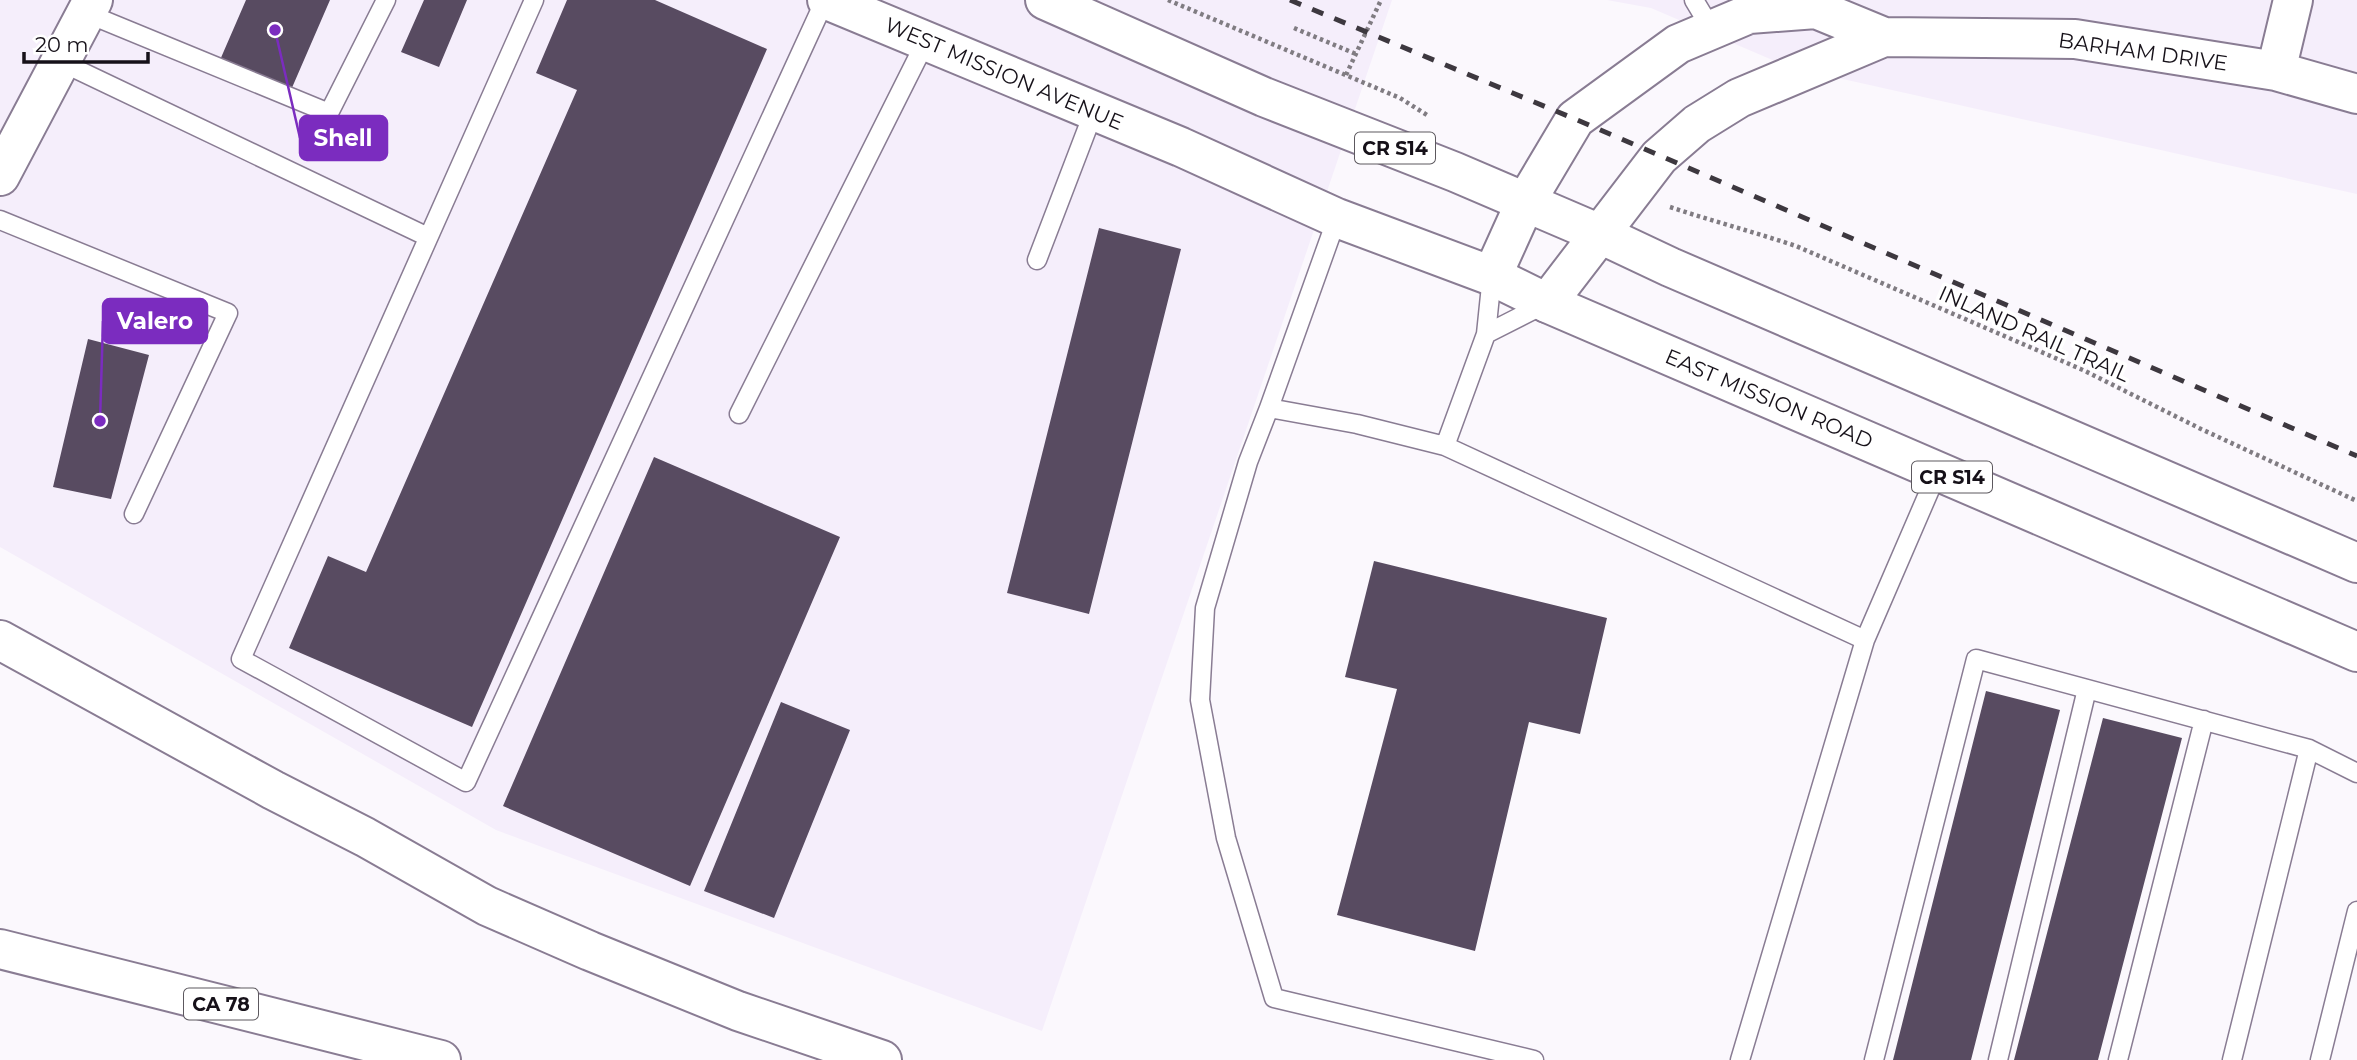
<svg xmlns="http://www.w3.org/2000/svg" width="2357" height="1060" font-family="Montserrat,sans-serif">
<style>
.built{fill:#f5eefb}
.building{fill:#584b61}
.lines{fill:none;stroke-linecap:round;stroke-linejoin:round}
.lane-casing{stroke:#897c93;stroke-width:21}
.secondary-casing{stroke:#897c93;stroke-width:42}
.primary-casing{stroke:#897c93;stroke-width:42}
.highway-casing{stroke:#897c93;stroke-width:42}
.path{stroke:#807c82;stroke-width:4.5;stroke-dasharray:3.5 3.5;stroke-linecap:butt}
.lane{stroke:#fff;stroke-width:18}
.secondary{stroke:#fff;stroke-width:38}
.primary{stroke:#fff;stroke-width:38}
.highway{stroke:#fff;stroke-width:38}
.rail{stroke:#3d383f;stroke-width:5;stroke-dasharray:12 12;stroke-linecap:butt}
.labels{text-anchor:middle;stroke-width:7;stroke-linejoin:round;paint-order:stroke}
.shield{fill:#fff;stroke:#5c585e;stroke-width:2}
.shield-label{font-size:19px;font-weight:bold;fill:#161119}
.street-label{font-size:21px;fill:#161119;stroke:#fff}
.leader{fill:none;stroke:#7b2cbf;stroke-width:2.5}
.callout-dot{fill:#7b2cbf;stroke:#fff;stroke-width:2.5}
.callout{fill:#7b2cbf;stroke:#7b2cbf;stroke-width:2.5}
.callout-label{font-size:23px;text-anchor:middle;font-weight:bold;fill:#fff}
</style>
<rect width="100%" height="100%" fill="#fbf8fd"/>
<!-- built -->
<path class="built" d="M0,0H1392L1042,1031L496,830L0,547Z
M1607,0H2357V194L1789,67L1651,8Z"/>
<!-- building -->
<path class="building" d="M246,0H330L291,90L220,60Z
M424,0H467L439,67L401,52Z
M567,0H655L767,49L472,727L289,648L328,556L366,572L577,90L536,73Z
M1099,228L1181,249L1089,614L1007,593Z
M88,339L149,355L111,499L53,487Z
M654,457L840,537L690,886L503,806Z
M1374,561L1607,618L1580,734L1529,722L1475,951L1337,915L1397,689L1345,677Z
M1986,691L2060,710L1971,1060H1893Z
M781,702L850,730L774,918L704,891Z
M2103,718L2182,738L2098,1060H2014Z"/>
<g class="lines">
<!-- lane casing -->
<g class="lane-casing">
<path id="lane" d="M534,0L241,659L466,782L825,0
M1694,0L1712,30
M86,13L329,113L386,0
M59,61L428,237
M0,220L228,313L134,514
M1037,260L1094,111
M1486,334L1545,304
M1269,408L1337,218
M739,414L926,41
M1445,446L1486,334L1492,276
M1865,640L1938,471
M1534,1060L1274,998L1226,838L1200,700L1205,608L1248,462L1269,408L1357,424L1445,446L1865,640L1740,1060
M1874,1060L1976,659L2309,749L2357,773
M1998,1060L2087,689
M2118,1060L2204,720
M2232,1060L2309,749
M2320,1060L2357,911"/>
</g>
<!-- secondary casing -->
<g class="secondary-casing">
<path id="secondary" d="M2276,71L2293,0
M1492,276L1525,203L1575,119L1678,44L1749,14L1816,9L1884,37L2075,39L2276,71L2357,94
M1547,303L1659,157L1697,124L1739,98L1884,37"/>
</g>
<!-- primary casing -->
<g class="primary-casing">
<path id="primary" d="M827,0L1181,147L1337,218L1492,276L1547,303L2357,652
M1045,0L1264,97L1455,172L1600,234L1670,267L2357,563
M0,176L93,0"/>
</g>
<!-- highway casing -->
<g class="highway-casing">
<path id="highway" d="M0,640L273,790L365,837L487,906L590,951L738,1011L882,1060
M0,949L441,1060"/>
</g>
<!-- path -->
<path class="path" d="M1168,0L1400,98L1427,115
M1294,28L1356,54
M1346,75L1381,0
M1670,207C1712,221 1754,232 1796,246L2083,370L2201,429L2357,501"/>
<!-- lane -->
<use href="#lane" class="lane"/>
<!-- secondary -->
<use href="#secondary" class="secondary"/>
<!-- primary -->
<use href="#primary" class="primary"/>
<!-- highway -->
<use href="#highway" class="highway"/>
<!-- rail -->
<path class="rail" d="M1290,0L1575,119L2357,456"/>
</g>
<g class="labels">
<!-- shield labels -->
<g class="shield">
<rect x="1355" y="132.5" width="80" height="31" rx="5"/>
<rect x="1912" y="461.5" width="80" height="31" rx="5"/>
<rect x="184" y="988.5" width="74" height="31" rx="5"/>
</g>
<g class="shield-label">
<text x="1395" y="155">CR S14</text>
<text x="1952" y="484">CR S14</text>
<text x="221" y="1011">CA 78</text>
</g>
<!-- street labels -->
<g class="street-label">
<text transform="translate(2143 52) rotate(8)" y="7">BARHAM DRIVE</text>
<text transform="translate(1004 74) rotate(23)" y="7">WEST MISSION AVENUE</text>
<text transform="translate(2034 334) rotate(24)" y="7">INLAND RAIL TRAIL</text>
<text transform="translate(1769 399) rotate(23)" y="7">EAST MISSION ROAD</text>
</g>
</g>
<!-- callouts -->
<path class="leader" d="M275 30L300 138M100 421L103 321"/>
<g class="callout-dot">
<circle cx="275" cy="30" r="7"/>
<circle cx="100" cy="421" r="7"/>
</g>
<g class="callout">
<rect x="300" y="116" width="87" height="44" rx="7"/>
<rect x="103" y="299" width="104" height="44" rx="7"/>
</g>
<g class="callout-label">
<text x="343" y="146">Shell</text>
<text x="155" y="329">Valero</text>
</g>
<!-- scale -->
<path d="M24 52v10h124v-10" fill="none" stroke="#161119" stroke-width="3.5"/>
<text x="35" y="52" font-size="21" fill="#161119" stroke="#ffffff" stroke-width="5" paint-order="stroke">20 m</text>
</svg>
